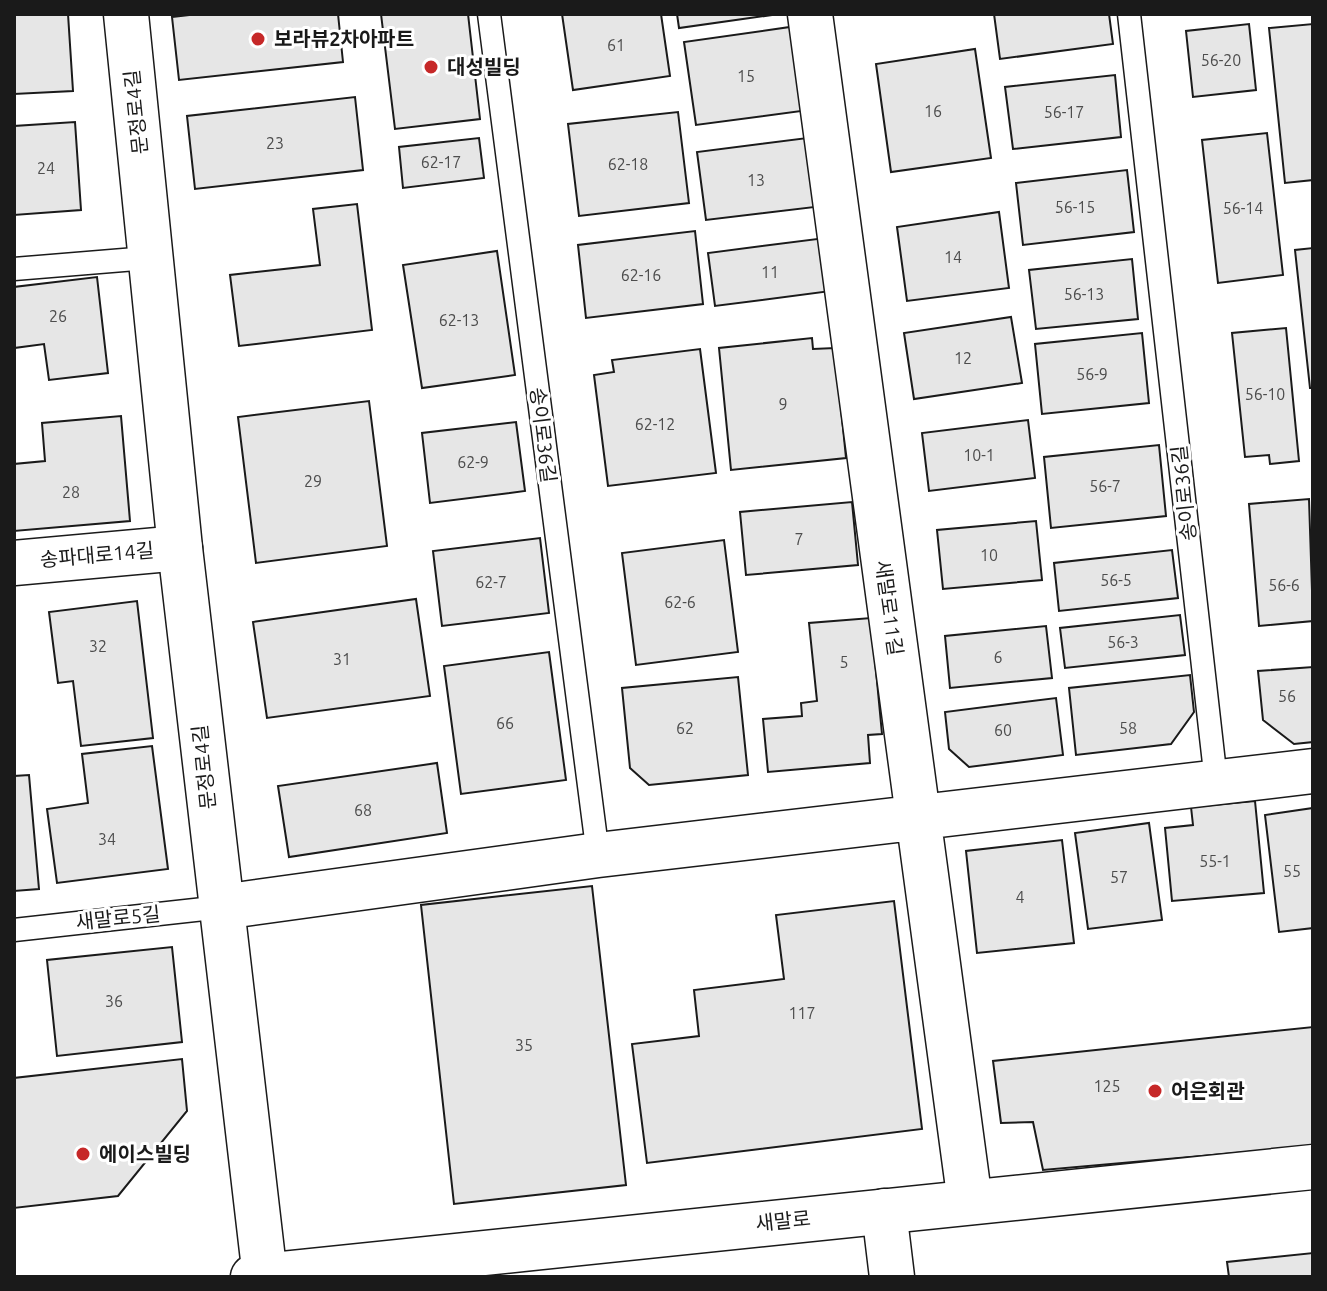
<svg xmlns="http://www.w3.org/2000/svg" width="1327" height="1291" font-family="Ubuntu,'Noto Sans KR',sans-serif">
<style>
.building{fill:#e6e6e6;stroke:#1a1a1a;stroke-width:2}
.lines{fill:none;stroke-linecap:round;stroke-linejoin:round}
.service-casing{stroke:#1a1a1a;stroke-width:25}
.minor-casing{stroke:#1a1a1a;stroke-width:47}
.tertiary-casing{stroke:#1a1a1a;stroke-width:47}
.service{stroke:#fff;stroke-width:22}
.minor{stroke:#fff;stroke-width:44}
.tertiary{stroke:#fff;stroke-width:44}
.poi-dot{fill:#c62828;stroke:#fff;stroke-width:3}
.labels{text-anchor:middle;stroke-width:6;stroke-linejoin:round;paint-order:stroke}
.number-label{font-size:16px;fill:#4d4d4d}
.poi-label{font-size:20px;font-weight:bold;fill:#1a1a1a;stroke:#fff;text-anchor:start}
.street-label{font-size:20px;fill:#1a1a1a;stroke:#fff}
</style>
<rect width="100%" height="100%" fill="#fff"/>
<!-- building -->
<path class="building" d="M14,14H68L73,91L14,94Z
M198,14H338L343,62L179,80L172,17Z
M381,14H468L480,119L395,129Z
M562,14H661L670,76L573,90Z
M677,14H779L679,28Z
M994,14H1109L1113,44L1000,59Z
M1249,24L1256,90L1193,97L1186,31Z
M1313,24V180L1285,183L1269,28Z
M797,26L809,110L696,125L684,42Z
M975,49L991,158L891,172L876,64Z
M1115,75L1121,137L1013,149L1005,87Z
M355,97L363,170L195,189L187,116Z
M678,112L689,203L579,216L568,124Z
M75,122L81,210L14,215V126Z
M1267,133L1283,275L1218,283L1202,140Z
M479,138L484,178L403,188L399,147Z
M807,138L815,207L706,220L697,152Z
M1127,170L1134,232L1023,245L1016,183Z
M357,204L372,330L239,346L230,275L320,265L313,209Z
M999,212L1009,288L907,301L897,227Z
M695,231L703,304L586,318L578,245Z
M825,238L831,291L715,306L708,253Z
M1313,248V388H1310L1295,250Z
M497,251L515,375L422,388L403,265Z
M1132,259L1138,319L1036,329L1029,270Z
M97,277L108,373L49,380L44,344L14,348V287Z
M1011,317L1022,383L914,399L904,333Z
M1286,328L1299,461L1270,464L1269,455L1245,457L1232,333Z
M1142,333L1149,403L1042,414L1035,344Z
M812,338L813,349L835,348L846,458L731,470L719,348Z
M700,349L716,473L608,486L594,375L614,372L612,360Z
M369,401L387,546L256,563L238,417Z
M121,416L130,521L14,531V464L45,461L42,423Z
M1028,420L1035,478L929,491L922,433Z
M516,422L525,491L430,503L422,433Z
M1159,445L1166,516L1051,528L1044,457Z
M1309,499L1313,621L1259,626L1249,504Z
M852,502L858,565L746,575L740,512Z
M1036,521L1042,580L943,589L937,530Z
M540,538L549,613L442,626L433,551Z
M724,540L738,652L636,665L622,553Z
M1172,550L1178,598L1059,611L1054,563Z
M416,599L430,696L267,718L253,622Z
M137,601L153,738L81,746L73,681L58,683L49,612Z
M1180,615L1185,655L1065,668L1060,628Z
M871,618L882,734L868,735L870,763L768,772L763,719L802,716L801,703L817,701L809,623Z
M1046,626L1052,678L950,688L945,636Z
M549,652L566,780L461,794L444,666Z
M1313,667V742L1294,744L1263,720L1258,671Z
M1190,675L1194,712L1171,744L1076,755L1069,688Z
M738,677L748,775L649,785L630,768L622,688Z
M1056,698L1063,755L969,767L949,749L945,712Z
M152,746L168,869L57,883L47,809L88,803L82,754Z
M437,763L447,833L289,857L278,786Z
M29,775L39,889L14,891V776Z
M1255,801L1264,893L1172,901L1165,828L1193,825L1191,807Z
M1313,808V928L1279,932L1265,815Z
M1149,823L1162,920L1088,929L1075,833Z
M1062,840L1074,943L977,953L966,851Z
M592,886L626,1185L454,1204L421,905Z
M894,901L922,1129L647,1163L632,1044L699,1036L694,990L784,979L776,915Z
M172,947L182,1042L57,1056L47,960Z
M1313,1027V1146L1043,1170L1033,1122L1001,1123L993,1061Z
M182,1059L187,1111L118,1196L14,1208V1078Z
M1313,1253V1277H1229L1227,1262Z"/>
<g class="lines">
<!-- service casing -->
<g class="service-casing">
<path id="service" d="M489,14L598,855
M1129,14L1216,781
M14,269L148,258
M14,930L222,907"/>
</g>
<!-- minor casing -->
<g class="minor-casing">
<path id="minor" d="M810,14L970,1202
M14,563L180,548
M222,907L598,855L1313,771
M884,1211L892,1277"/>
</g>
<!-- tertiary casing -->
<g class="tertiary-casing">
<path id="tertiary" d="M126,14L180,548L265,1277
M253,1277L1313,1167"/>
</g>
<!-- service -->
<use href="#service" class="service"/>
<!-- minor -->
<use href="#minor" class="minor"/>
<!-- tertiary -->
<use href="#tertiary" class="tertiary"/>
</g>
<!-- markers -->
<g class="poi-dot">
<circle cx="258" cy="39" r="8"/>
<circle cx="431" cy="67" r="8"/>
<circle cx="1155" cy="1091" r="8"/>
<circle cx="83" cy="1154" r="8"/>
</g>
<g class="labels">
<!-- number labels -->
<g class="number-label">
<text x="616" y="51">61</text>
<text x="1221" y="66">56-20</text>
<text x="746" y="82">15</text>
<text x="933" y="117">16</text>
<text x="1064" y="118">56-17</text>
<text x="275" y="149">23</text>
<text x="441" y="168">62-17</text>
<text x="628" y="170">62-18</text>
<text x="46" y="174">24</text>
<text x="756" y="186">13</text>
<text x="1075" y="213">56-15</text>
<text x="1243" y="214">56-14</text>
<text x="953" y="263">14</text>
<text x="770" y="278">11</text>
<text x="641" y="281">62-16</text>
<text x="1084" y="300">56-13</text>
<text x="58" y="322">26</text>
<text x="459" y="326">62-13</text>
<text x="963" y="364">12</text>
<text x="1092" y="380">56-9</text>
<text x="1265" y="400">56-10</text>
<text x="783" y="410">9</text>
<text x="655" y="430">62-12</text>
<text x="979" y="461">10-1</text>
<text x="473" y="468">62-9</text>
<text x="313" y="487">29</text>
<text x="1105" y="492">56-7</text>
<text x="71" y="498">28</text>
<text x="799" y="545">7</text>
<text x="989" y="561">10</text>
<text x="1116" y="586">56-5</text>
<text x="491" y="588">62-7</text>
<text x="1284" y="591">56-6</text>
<text x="680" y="608">62-6</text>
<text x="1123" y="648">56-3</text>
<text x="98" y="652">32</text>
<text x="998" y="663">6</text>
<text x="342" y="665">31</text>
<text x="844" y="668">5</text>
<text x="1287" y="702">56</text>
<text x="505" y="729">66</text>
<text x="685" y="734">62</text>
<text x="1128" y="734">58</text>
<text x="1003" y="736">60</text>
<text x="363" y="816">68</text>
<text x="107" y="845">34</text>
<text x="1215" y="867">55-1</text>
<text x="1292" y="877">55</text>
<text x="1119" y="883">57</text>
<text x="1020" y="903">4</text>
<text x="114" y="1007">36</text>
<text x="802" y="1019">117</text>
<text x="524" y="1051">35</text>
<text x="1107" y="1092">125</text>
</g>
<!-- poi labels -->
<g class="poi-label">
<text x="274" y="46">보라뷰2차아파트</text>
<text x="447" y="74">대성빌딩</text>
<text x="1171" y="1098">어은회관</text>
<text x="99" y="1161">에이스빌딩</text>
</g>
<!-- street labels -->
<g class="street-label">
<text transform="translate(136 112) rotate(-96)" y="7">문정로4길</text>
<text transform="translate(543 435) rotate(83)" y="7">송이로36길</text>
<text transform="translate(1184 493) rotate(-96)" y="7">송이로36길</text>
<text transform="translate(97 555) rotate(-5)" y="7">송파대로14길</text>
<text transform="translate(889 608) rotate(82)" y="7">새말로11길</text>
<text transform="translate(204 767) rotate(-96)" y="7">문정로4길</text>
<text transform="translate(118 918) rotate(-6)" y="7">새말로5길</text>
<text transform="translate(783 1221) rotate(-6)" y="7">새말로</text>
</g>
</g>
<!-- border -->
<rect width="1327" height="1291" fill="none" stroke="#1a1a1a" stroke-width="32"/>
</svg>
